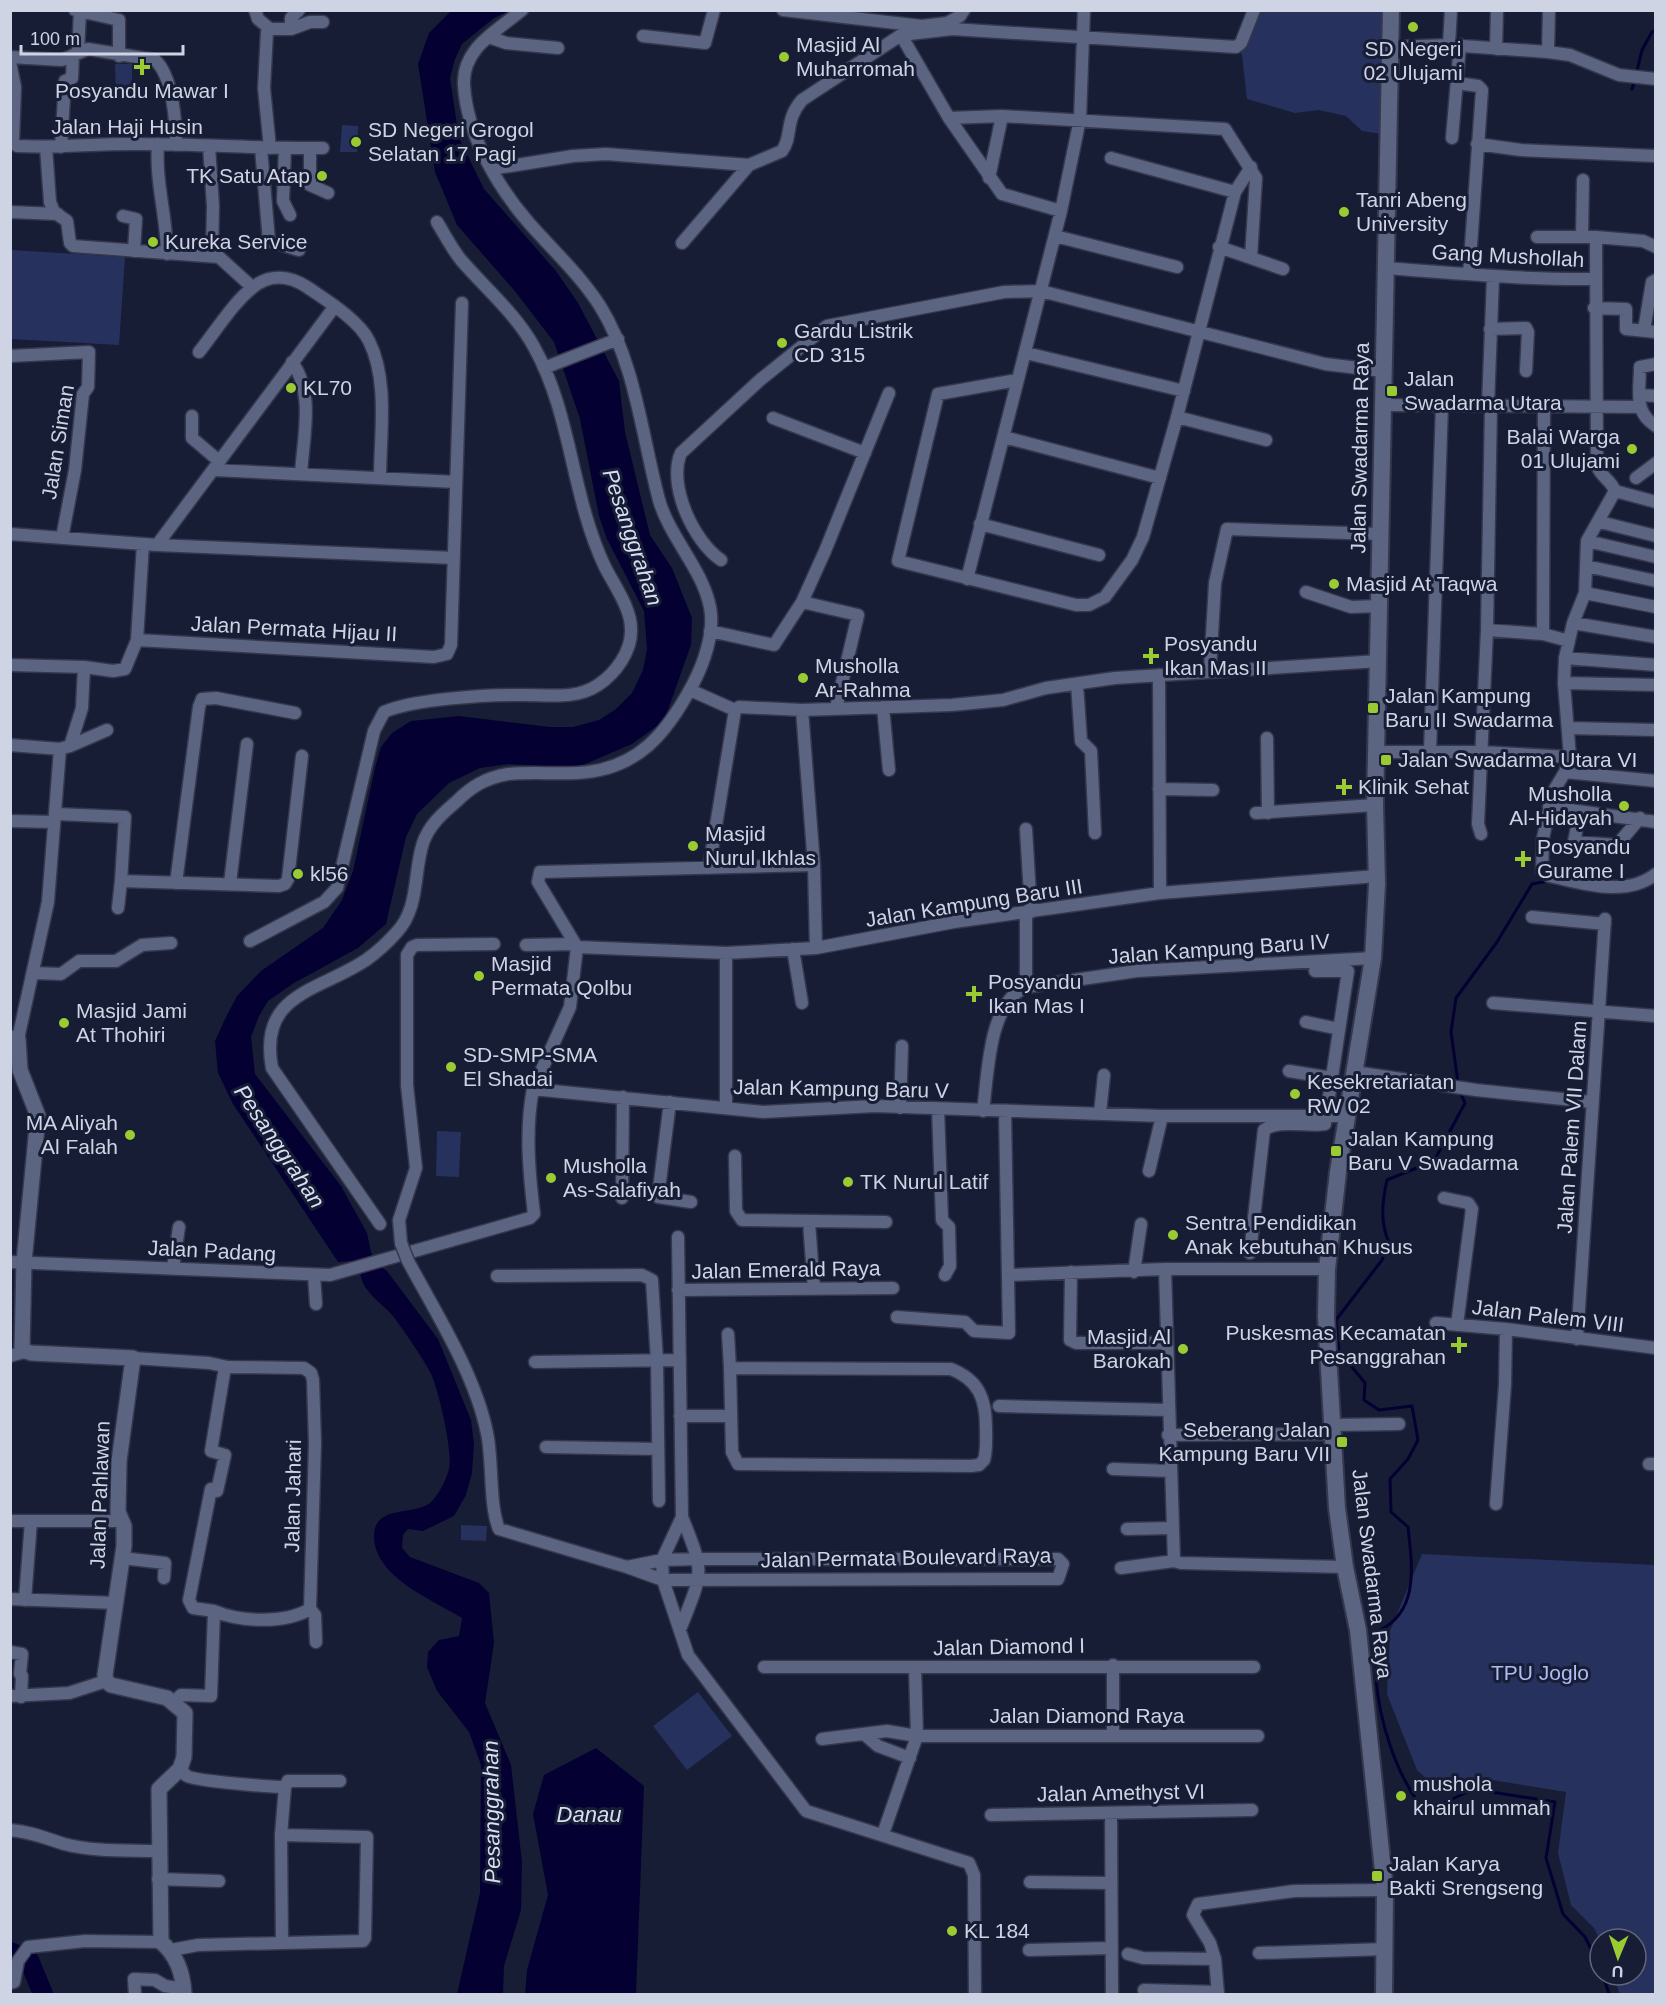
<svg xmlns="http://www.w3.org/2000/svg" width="1666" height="2005" font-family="Arial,sans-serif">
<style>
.green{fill:#27315e}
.water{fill:#040032}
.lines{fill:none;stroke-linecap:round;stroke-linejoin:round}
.stream{stroke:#040032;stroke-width:3}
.river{stroke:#040032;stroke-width:20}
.minor-casing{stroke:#35374c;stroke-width:15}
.tertiary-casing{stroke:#35374c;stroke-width:18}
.secondary-casing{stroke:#35374c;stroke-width:20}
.minor{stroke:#5b6481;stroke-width:12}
.tertiary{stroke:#5b6481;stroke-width:15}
.secondary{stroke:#5b6481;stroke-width:16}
.minor-bridge-casing{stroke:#35374c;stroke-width:15;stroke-linecap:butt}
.minor-bridge{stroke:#5b6481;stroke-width:12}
.poi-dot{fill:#9bcb33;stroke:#171d35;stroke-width:2}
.labels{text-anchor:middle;stroke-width:6;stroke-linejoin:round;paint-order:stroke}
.poi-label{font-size:21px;fill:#cfd4e5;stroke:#171d35;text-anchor:start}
.street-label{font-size:21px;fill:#cfd4e5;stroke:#171d35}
.park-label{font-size:21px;fill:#adbdf3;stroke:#171d35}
.water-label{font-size:22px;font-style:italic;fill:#d9dff2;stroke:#171d35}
</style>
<rect width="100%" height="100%" fill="#171d35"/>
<!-- green -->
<path class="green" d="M1254,11H1390L1389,135L1362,131L1346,116L1319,110L1295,113L1247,99L1242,55L1236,47Z
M115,64H132V96H116Z
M342,125L358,126L357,152H340Z
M11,250L125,257L119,345L11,339Z
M437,1131L461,1132L459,1177L436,1176Z
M461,1525L487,1526L486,1541L461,1540Z
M1422,1554L1655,1565V1994H1620L1613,1975H1636V1939L1600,1940L1594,1928L1571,1905L1558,1853L1566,1792L1479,1778L1439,1791L1417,1770L1387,1694L1390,1631Z
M698,1692L732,1736L687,1770L653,1726Z"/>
<!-- water -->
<path class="water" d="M451,11H509L494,18L462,44L455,59L450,78L459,138L484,189L556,271L578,303L619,381L625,432L650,535L672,568L692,618L691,645L664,721L632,744L576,768L508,764L480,768L449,783L417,814L406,837L386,924L358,948L294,983L268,1001L259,1016L251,1037L255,1074L341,1186L367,1233L371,1252L378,1265L387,1271L438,1339L471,1420L474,1444L472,1473L466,1495L454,1516L423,1531L408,1529L403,1535L402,1548L410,1557L479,1583L489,1593L494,1643L485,1703L511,1765L522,1862L521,1910L504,1966L503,1994H457L480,1893L481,1765L469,1732L437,1691L427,1667L428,1652L439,1640L459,1636L462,1618C433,1600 373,1577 374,1535C375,1503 418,1517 432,1501C439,1494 446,1480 449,1469C453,1452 439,1393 432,1376C427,1364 401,1326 392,1315C383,1305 371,1297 364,1285C359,1275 362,1271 353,1261L338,1262L233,1104L218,1073L215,1041L225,1019L237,996L261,971L323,928L342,900L353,871L375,768L381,747L392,733L411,721L459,716L550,727H573L599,720L616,709L632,693L643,670L647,649L644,611L607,539L599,516L580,419L554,342L514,290L457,225L435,172L418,64L429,33Z
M596,1748L644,1786L636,1994H525L527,1970L548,1895L533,1814L544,1775Z"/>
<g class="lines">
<!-- stream -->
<path class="stream" d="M1637,71L1642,50L1652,32L1656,31
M1632,89L1635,80
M1458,1083L1451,1032L1456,998L1497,942L1532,884L1548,881
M1459,1090L1465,1103L1434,1161L1387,1180C1382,1203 1380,1221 1389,1243L1382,1260L1336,1320L1339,1351L1365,1383L1364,1400L1379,1410L1412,1406L1418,1440L1408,1459L1390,1479L1391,1512L1408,1527C1412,1565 1420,1612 1378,1631C1380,1647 1375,1662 1376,1678C1379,1720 1395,1771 1420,1805L1436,1807L1473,1789L1555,1802L1546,1858L1563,1914L1585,1937L1600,1967
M1603,1975L1609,1994"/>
<!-- river -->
<path class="river" d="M10,1952L29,1960L43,1994"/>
<!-- minor casing -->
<g class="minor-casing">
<path id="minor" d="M75,10L119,20V56
M255,10L258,19L270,29
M783,10L922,26L947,23L960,16L964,10
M291,29V18L299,10
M901,35L949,118L1002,194L1061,211
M643,36L705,43L714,10
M489,37L506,43L558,48
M1449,45L1451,10
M1391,47L1449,45L1548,52L1570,55L1619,75L1656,79
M1496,49L1497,10
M78,52L80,12
M1548,52L1549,10
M10,57L62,60L88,49L155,60C173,76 176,123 176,145
M10,62L15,87L13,142L17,146C59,148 100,143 142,144C203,144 262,149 323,148
M1457,83L1478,86L1482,90L1469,274
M949,118L1002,116L1225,129L1256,178L1251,257
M1452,138L1460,45
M158,144C155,182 167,217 167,254
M1477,144L1521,150L1656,156
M209,146L213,206L212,255
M46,147L50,202L54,212L67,221L70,243L73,246L219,257L252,287
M61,147L65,81L72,78L73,55
M261,148L269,241L299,250
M270,148L264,88L267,32L270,29H291L310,22H323
M285,148L283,201L290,215
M310,148V185L328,193
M1111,158L1235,192
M491,169L573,156L606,154L749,165
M989,178L1002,116
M10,212L58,214
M123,216L136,219L134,251
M1055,236L1177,267
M1582,236L1583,180
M1537,237H1596
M682,243L749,165L782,151C793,136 784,121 802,100L901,35L952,29L1236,47L1241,43L1254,10
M1219,247L1283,269
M1656,247L1643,241L1596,237L1597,466C1601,477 1611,480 1615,491L1587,541L1585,593L1573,623L1565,658L1564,683L1570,757L1565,772L1553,792L1543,838L1542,871L1549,876C1582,883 1625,898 1656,874
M1384,268C1455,273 1524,280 1595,279
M1594,308L1626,309V329L1656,332
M1490,329L1526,328L1528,332L1526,371
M1644,330L1652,282L1656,280
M199,352C215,332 233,303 252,288C270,273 290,276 307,287C326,300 359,320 369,341C389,381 380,435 380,478
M1026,353L1184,391
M10,356L89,352L88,387L83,394L75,470L62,538
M292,362C315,393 303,438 301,474
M1656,364L1640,367C1640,391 1633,412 1656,426
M544,368L618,339
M1017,380L938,394L898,561L1076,605H1089L1105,597L1132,560L1143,537L1177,417L1235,192L1251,167
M1640,395L1656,396
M1383,405L1639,407
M1488,405L1493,278
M192,416V438L219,461
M1177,417L1266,440
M773,418L865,453
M1004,437L1160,478
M214,470L456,482
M1636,478L1656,463
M1615,491L1656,502
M1600,522L1656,536
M980,524L1099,555
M10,534L157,545L335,306
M1587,541L1656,557
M143,544L137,640L434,657L447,654L451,645L462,303
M157,545L454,558
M721,560C694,542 667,485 681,453L760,380L827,326L1004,292L1041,291L1325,364L1383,371
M1586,566L1656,581
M967,579L1061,211L1080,119L1084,10
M1306,592L1351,607L1380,606
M1585,593L1656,607
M1573,623L1656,637
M1487,630L1543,634L1569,641
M710,631L774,645L802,602
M1543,634L1544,405
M1565,658L1656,665
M10,665L84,667L113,671L125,669L137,640
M1210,670L1215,583L1227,529L1381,534
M1159,675L1160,893
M1564,683L1656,685
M1077,684L1081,741L1091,751L1095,833
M690,690L735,710
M883,707L889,770
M836,708L858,615L802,602L825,551L889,393
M802,710L814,865L816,948
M1568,728L1656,730
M1267,738L1268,813
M10,745L60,749
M70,746L107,730
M1430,751L1442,405
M1377,752H1482L1570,757
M1565,772L1656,781
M1159,789L1213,790
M1549,807L1656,822
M1580,812L1574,842L1617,845L1640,818
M1256,813L1375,805
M57,814L125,817L121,881L279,886L285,884L288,879L302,756
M10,821L54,822
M1026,829L1031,912
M1481,834L1478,824L1487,630L1491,405
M709,868L735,710L739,707L802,710L952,705L1003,700L1046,688L1115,678L1379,661
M176,883L199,707L202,699L216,698L295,713
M230,883L247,744
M118,908L121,881
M1026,912V987
M1532,917L1605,924
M250,941L324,902L337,888L374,731L384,712C413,699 485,695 518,695C545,694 574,701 598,685C616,673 632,651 631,629C631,608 614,585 605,567C571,496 572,415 534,347C516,314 486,289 461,260C452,249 445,235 437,222
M526,945L575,944
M577,947L726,953L816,948L954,922L1160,893L1377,876
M577,947L538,882L540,872L814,865
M793,949L802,1003
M726,953V1108
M34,973L61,974L79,961H116L142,945L171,943
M1493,1003L1656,1016
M1306,1022L1339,1029
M18,1039L48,902L60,749L70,746L82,708L84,667
M1289,1071L1332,1078
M1354,1072L1476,1090L1592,1102
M533,1089L763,1112L875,1106L1162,1116H1345
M670,1102L658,1197L691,1202
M900,1108L902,1046
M938,1109L942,1220L949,1227L950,1266L945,1275
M983,1111C988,1075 988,1003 1026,987L1137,971L1373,958
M1100,1113L1104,1075
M735,1156L736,1211L742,1220L886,1222
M1149,1171L1162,1116
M622,1198L623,1097
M1444,1198L1468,1203L1472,1209L1457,1325
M809,1222L814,1289
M380,1224L272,1068C258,993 318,992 366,960C376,953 388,942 396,933C420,908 413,873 423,843C429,825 443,813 457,801C472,786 486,778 508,774C531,772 554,774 577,773C638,770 667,733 693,684C704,663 715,632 710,607C702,568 670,538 659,500C642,436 635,362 600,306C580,275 553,250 529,223C497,186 467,135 464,85C462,48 497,31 522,10
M678,1237L682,1517L662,1560L663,1580L688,1655L806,1811L969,1863L974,1875L975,1994
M401,1243L399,1220L416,1168L407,1085V955L412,947L417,945L494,944
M1250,1253L1264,1130C1278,1119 1307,1127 1325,1124L1326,1117L1348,971H1315
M408,1261C436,1313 475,1374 487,1433C493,1460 489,1506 499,1529L627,1567
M10,1262L330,1275L530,1218L534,1214C529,1172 525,1130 533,1089L570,1007L577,947
M173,1268L179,1227
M1165,1269L1174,1561
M1071,1272L1070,1340L1076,1343H1166
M1134,1272L1141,1224
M314,1275L316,1304
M1009,1275L1165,1269H1327
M497,1276L642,1275L652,1280L657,1361L659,1501
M678,1290L893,1288
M897,1317L965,1322L974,1331L1009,1333L1005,1112
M1436,1323L1506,1329L1656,1348
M728,1334L730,1368
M1577,1339L1605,919
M10,1356L24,1352
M133,1358L209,1363L228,1367L304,1368L311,1373L313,1380L315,1443L310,1609C285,1624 240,1622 214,1611L211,1696L181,1695L174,1702
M535,1362L680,1360
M730,1368L951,1369C979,1380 986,1399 986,1428C986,1439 987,1450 984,1460L979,1465L971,1466L738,1464L732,1452Z
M999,1406L1168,1410
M680,1416H731
M1333,1425L1399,1424
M1168,1435L1333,1434
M546,1447L658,1449
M1649,1464H1656
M1113,1469L1171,1471
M1496,1504L1505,1385L1506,1329
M10,1521H123
M1127,1529L1172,1528
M122,1558L165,1563L164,1578
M699,1559H1058L1063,1564L1058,1579L663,1580L627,1567L662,1560Z
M1121,1568L1174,1561L1181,1563L1345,1567
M10,1599L116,1603
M25,1600L31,1521
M310,1609L315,1615L316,1642
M214,1611L193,1608L189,1600L211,1489L217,1491L225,1455L211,1451L225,1367
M681,1627C703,1571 705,1574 682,1517
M10,1652L22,1654L20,1674L22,1676L21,1697
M1113,1665V1736
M764,1667H1254
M10,1696L69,1693L106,1681
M864,1734L878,1746L910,1758
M822,1739L887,1731L917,1736H1258
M180,1769C182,1771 184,1774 187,1776C195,1781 271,1787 285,1787L288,1781H340
M1111,1813L1112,1994
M991,1815L1252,1810
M10,1830C32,1832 45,1838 64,1844C94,1852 128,1850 158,1851
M883,1834L917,1736L915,1668
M158,1879L219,1881
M1030,1882L1109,1883
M282,1943L281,1835L285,1787
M171,1950L198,1945L363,1941L365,1938L367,1837L281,1835
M1029,1950L1111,1948
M1259,1953L1386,1949
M1128,1954L1143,1958L1215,1959
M10,1983L14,1982L18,1961L28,1947L85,1941L161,1942
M1144,1990L1218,1992
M135,1994L134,1979L155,1980L165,1986L184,1989
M1218,1994L1215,1959L1210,1943L1193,1915L1198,1904L1294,1891L1385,1890"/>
</g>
<!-- tertiary casing -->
<g class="tertiary-casing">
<path id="tertiary" d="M10,1038L18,1039L20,1070L38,1116L24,1262L22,1350L31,1353L133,1358L119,1461L118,1512L124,1526V1546L105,1675L106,1681L111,1685L167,1698L185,1713L184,1757L180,1769L159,1789L161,1942C177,1955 183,1973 184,1994"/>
</g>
<!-- secondary casing -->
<g class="secondary-casing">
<path id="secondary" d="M1384,1994L1385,1890L1358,1630L1345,1567L1337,1508L1326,1317L1327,1269L1338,1172L1373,958L1377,884L1375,805L1391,10"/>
</g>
<!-- minor -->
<use href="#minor" class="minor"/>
<!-- tertiary -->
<use href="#tertiary" class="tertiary"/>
<!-- secondary -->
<use href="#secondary" class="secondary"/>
<!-- minor-bridge casing -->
<g class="minor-bridge-casing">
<path id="minor-bridge" d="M401,1243L408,1261"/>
</g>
<!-- minor-bridge -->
<use href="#minor-bridge" class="minor-bridge"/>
</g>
<!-- markers -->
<g class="poi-dot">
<circle cx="1413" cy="27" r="6"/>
<circle cx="784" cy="57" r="6"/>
<path d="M139 58h6v6h6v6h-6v6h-6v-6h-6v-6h6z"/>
<circle cx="356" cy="142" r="6"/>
<circle cx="322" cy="176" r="6"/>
<circle cx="1344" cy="212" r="6"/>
<circle cx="153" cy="242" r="6"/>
<circle cx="782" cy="343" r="6"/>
<circle cx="291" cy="388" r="6"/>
<rect x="1386" y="385" width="12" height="12" rx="3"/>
<circle cx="1632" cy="449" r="6"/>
<circle cx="1334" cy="584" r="6"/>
<path d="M1148 647h6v6h6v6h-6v6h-6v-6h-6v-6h6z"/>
<circle cx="803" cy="678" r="6"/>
<rect x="1367" y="702" width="12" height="12" rx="3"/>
<rect x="1380" y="754" width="12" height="12" rx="3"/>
<path d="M1341 778h6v6h6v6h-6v6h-6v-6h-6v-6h6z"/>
<circle cx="1624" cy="806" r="6"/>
<circle cx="693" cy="846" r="6"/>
<path d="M1520 850h6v6h6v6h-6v6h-6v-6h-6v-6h6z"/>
<circle cx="298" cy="874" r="6"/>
<circle cx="479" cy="976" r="6"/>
<path d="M971 985h6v6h6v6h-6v6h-6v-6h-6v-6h6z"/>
<circle cx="64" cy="1023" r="6"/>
<circle cx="451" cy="1067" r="6"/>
<circle cx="1295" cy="1094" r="6"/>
<circle cx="130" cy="1135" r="6"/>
<rect x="1330" y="1145" width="12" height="12" rx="3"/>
<circle cx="551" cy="1178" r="6"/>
<circle cx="848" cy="1182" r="6"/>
<circle cx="1173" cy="1235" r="6"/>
<path d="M1456 1336h6v6h6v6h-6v6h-6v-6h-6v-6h6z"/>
<circle cx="1183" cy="1349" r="6"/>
<rect x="1336" y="1436" width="12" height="12" rx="3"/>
<circle cx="1401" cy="1796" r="6"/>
<rect x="1371" y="1870" width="12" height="12" rx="3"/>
<circle cx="952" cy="1931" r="6"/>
</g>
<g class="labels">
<!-- poi labels -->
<g class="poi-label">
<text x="796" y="52">Masjid Al<tspan x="796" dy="24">Muharromah</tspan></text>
<text x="1413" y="56" text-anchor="middle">SD Negeri<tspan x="1413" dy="24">02 Ulujami</tspan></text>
<text x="142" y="98" text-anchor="middle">Posyandu Mawar I</text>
<text x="368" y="137">SD Negeri Grogol<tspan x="368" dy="24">Selatan 17 Pagi</tspan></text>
<text x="310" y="183" text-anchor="end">TK Satu Atap</text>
<text x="1356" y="207">Tanri Abeng<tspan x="1356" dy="24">University</tspan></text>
<text x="165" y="249">Kureka Service</text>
<text x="794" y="338">Gardu Listrik<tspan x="794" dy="24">CD 315</tspan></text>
<text x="1404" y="386">Jalan<tspan x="1404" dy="24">Swadarma Utara</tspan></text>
<text x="303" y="395">KL70</text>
<text x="1620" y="444" text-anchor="end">Balai Warga<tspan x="1620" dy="24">01 Ulujami</tspan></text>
<text x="1346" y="591">Masjid At Taqwa</text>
<text x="1164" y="651">Posyandu<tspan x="1164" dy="24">Ikan Mas II</tspan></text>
<text x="815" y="673">Musholla<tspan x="815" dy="24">Ar-Rahma</tspan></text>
<text x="1385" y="703">Jalan Kampung<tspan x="1385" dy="24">Baru II Swadarma</tspan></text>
<text x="1398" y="767">Jalan Swadarma Utara VI</text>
<text x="1358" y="794">Klinik Sehat</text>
<text x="1612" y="801" text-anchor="end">Musholla<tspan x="1612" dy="24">Al-Hidayah</tspan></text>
<text x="705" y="841">Masjid<tspan x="705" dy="24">Nurul Ikhlas</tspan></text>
<text x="1537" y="854">Posyandu<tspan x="1537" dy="24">Gurame I</tspan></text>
<text x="310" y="881">kl56</text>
<text x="491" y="971">Masjid<tspan x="491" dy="24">Permata Qolbu</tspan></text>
<text x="988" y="989">Posyandu<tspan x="988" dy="24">Ikan Mas I</tspan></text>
<text x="76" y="1018">Masjid Jami<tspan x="76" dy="24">At Thohiri</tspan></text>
<text x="463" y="1062">SD-SMP-SMA<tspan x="463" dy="24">El Shadai</tspan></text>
<text x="1307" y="1089">Kesekretariatan<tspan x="1307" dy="24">RW 02</tspan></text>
<text x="118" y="1130" text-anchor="end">MA Aliyah<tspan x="118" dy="24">Al Falah</tspan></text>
<text x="1348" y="1146">Jalan Kampung<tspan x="1348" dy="24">Baru V Swadarma</tspan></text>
<text x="563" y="1173">Musholla<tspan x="563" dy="24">As-Salafiyah</tspan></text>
<text x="860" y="1189">TK Nurul Latif</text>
<text x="1185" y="1230">Sentra Pendidikan<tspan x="1185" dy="24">Anak kebutuhan Khusus</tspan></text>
<text x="1446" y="1340" text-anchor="end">Puskesmas Kecamatan<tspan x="1446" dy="24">Pesanggrahan</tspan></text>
<text x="1171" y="1344" text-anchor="end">Masjid Al<tspan x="1171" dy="24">Barokah</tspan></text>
<text x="1330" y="1437" text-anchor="end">Seberang Jalan<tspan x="1330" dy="24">Kampung Baru VII</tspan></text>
<text x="1413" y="1791">mushola<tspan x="1413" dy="24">khairul ummah</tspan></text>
<text x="1389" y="1871">Jalan Karya<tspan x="1389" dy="24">Bakti Srengseng</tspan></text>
<text x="964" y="1938">KL 184</text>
</g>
<!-- street labels -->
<g class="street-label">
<text x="127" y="134">Jalan Haji Husin</text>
<text transform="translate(1508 256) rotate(3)" y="7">Gang Mushollah</text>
<text transform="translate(58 442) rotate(-81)" y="7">Jalan Siman</text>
<text transform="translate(1360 448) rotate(-89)" y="7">Jalan Swadarma Raya</text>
<text transform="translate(294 629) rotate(3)" y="7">Jalan Permata Hijau II</text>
<text transform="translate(974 903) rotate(-9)" y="7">Jalan Kampung Baru III</text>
<text transform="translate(1219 949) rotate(-4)" y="7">Jalan Kampung Baru IV</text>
<text transform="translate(841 1089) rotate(1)" y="7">Jalan Kampung Baru V</text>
<text transform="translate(1572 1127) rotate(-86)" y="7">Jalan Palem VII Dalam</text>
<text transform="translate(212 1251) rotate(3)" y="7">Jalan Padang</text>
<text transform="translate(786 1270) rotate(-1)" y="7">Jalan Emerald Raya</text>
<text transform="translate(1548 1316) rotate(7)" y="7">Jalan Palem VIII</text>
<text transform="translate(100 1495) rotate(-88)" y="7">Jalan Pahlawan</text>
<text transform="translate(293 1496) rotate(-89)" y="7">Jalan Jahari</text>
<text transform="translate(906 1558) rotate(-1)" y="7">Jalan Permata Boulevard Raya</text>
<text transform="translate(1372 1574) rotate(83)" y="7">Jalan Swadarma Raya</text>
<text transform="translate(1009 1647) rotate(-1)" y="7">Jalan Diamond I</text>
<text x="1087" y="1723">Jalan Diamond Raya</text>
<text transform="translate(1121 1793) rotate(-1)" y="7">Jalan Amethyst VI</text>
</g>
<!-- park labels -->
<g class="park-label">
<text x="1540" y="1680">TPU Joglo</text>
</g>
<!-- water labels -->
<g class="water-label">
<text transform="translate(633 537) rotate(71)" y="8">Pesanggrahan</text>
<text transform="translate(280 1146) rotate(56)" y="8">Pesanggrahan</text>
<text transform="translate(491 1812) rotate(-91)" y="8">Pesanggrahan</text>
<text x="589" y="1822">Danau</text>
</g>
</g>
<!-- border -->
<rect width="1666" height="2005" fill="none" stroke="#cfd4e5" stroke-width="24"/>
<!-- north arrow -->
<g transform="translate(1618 1957) rotate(182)"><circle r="28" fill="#171d35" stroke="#61667b" stroke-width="1.5"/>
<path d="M0-4.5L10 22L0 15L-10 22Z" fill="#9bcb33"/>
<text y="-9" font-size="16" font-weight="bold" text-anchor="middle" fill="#cfd4e5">U</text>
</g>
<!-- scale -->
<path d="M21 45v9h162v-9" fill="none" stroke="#cfd4e5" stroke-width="3"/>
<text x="30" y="45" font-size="18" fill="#cfd4e5" stroke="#171d35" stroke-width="4.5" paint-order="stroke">100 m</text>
</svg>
